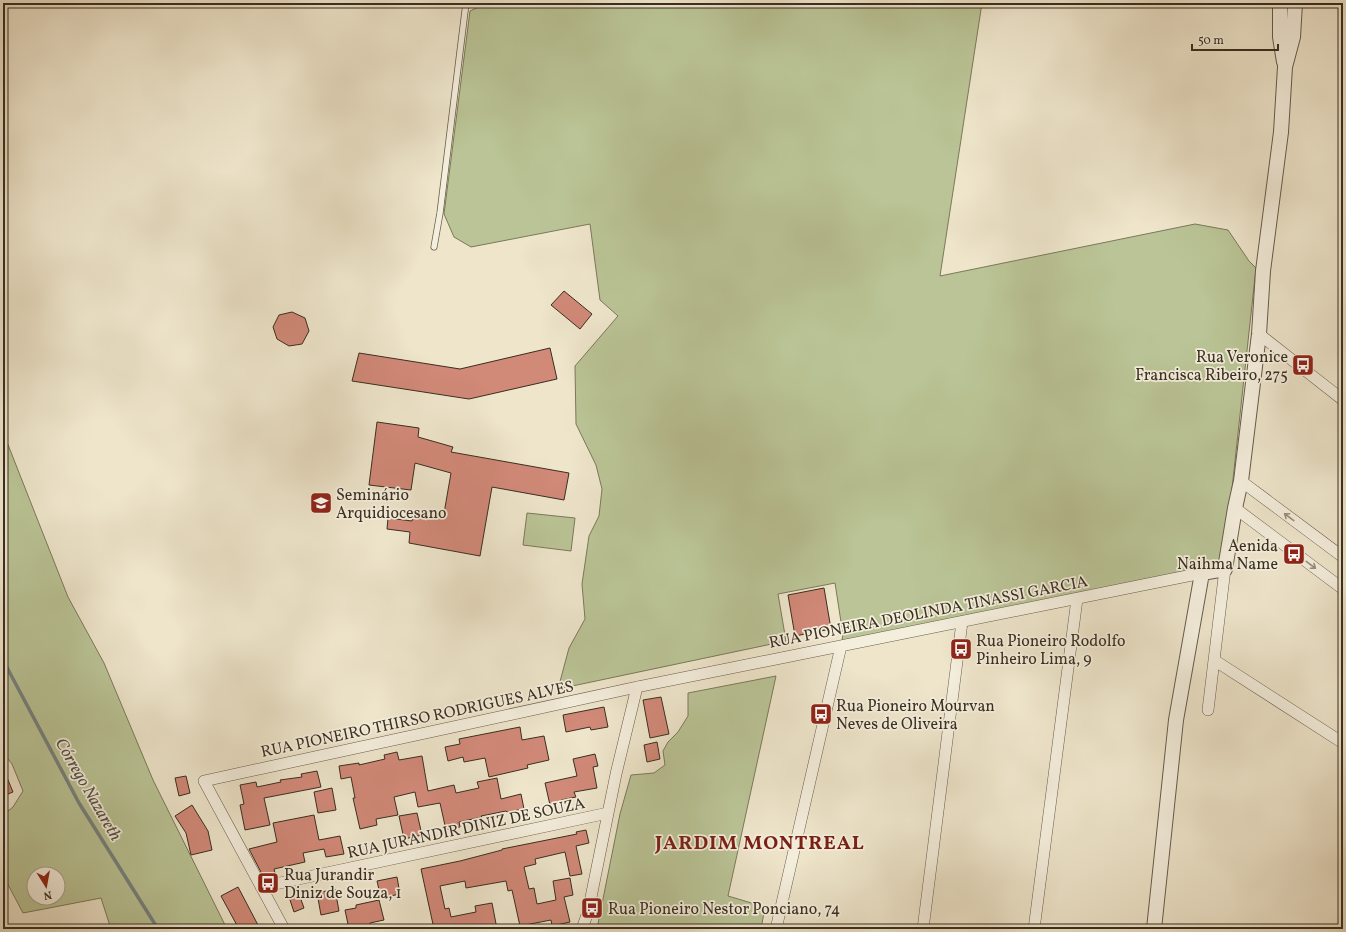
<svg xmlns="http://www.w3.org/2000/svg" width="1346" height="932" font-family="Vollkorn,serif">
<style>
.green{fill:#bac496;stroke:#7a795b;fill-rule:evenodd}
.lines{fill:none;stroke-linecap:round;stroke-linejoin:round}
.stream{stroke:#768381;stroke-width:3.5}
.building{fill:#d18978;stroke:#392e20}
.service-casing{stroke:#665c4b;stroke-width:7}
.minor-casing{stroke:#665c4b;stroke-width:12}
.tertiary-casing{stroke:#665c4b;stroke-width:16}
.service{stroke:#f4eedd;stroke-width:5.5}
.minor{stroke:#f4eedd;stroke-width:11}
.tertiary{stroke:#f4eedd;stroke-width:14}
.oneway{stroke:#968e7e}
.labels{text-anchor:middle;stroke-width:3.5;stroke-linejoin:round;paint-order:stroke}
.poi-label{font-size:16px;fill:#392e20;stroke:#f4eedd;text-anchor:start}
.street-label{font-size:16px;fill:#392e20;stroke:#f4eedd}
.water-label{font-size:17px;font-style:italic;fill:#525248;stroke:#f4eedd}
.district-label{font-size:20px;font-weight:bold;letter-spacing:1px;fill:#7a1f14;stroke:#f4eedd}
</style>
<rect width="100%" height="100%" fill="#eee5cb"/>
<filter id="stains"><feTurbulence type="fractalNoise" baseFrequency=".005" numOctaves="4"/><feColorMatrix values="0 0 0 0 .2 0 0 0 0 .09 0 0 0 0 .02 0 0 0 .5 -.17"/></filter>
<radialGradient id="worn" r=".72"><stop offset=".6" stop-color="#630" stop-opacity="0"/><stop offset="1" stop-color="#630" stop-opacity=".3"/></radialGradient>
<!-- green -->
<path class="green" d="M487,3H982L940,276L1195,224L1228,230L1249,261L1256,268L1223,571L841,646L843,635L835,583L778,594L786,641L558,689L569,648L585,619L582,584L589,536L599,516L602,489L596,465L576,424L575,366L618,316L600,300L590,224L471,247L454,237L444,214L470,11Z
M3,432L68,597L104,663L153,780L227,929H111L101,898L23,913L4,877L3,875V815L13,807L23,791L12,764L3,753ZM34,874H58V898H34Z
M527,513L575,518L571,551L523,545Z
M776,676L728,896L765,907L761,929H597L620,814L631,775L654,773L665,765L663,751L668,742L678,732L688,716V693Z"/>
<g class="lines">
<!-- stream -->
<path class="stream" d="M3,660L79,803L158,929"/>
</g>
<!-- building -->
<path class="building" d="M564,291L592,314L580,329L551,305Z
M292,312L305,318L309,331L302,344L289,346L277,339L273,327L279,315Z
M550,348L557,379L469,399L352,381L359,353L460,369Z
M377,422L419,428L418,437L453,447L451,452L569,473L564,500L492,487L480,556L409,543L410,532L387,529L388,518L412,521L414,514L443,519L451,473L415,463L411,490L369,485Z
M824,588L831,629L795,636L788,595Z
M661,697L669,734L650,738L643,700Z
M604,707L608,727L591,730L590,727L566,732L563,715Z
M520,727L522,740L544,736L549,760L527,765L528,768L489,777L485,758L464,762L463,757L448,761L445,747L460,744L459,739Z
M657,742L660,759L647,762L644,745Z
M397,752L399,760L422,756L428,791L454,785L456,793L479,788L477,782L497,778L501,799L521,794L524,809L507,812L506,811L481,816L482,817L459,822L460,827L446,830L440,803L418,807L415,792L394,797L398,815L376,819L377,825L360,829L353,798H355L351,777L341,779L339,766L359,763V765L385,759L384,755Z
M595,754L598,766L593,767L597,788L574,792L576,797L561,800V803L550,805L545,783L577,776L573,759Z
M3,768L13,792L3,796Z
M317,771L321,787L264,798L270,825L245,830L240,805L244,804L240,785L256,782L257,787L281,782L280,780L302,777L301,774Z
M186,776L190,793L179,796L175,778Z
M332,788L336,810L318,813L314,792Z
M192,805L208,831L212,850L191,855L186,833L175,816Z
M417,813L422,835L404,839L399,816Z
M314,815L319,840L340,836L344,854L326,857L324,849L303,853L305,862L274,869L275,873L263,876L249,849L277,842L273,823Z
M586,830L589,843L576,846L582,874L570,876L565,852L535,859L536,864L524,867L529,889L534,888L537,904L556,900L553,881L570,878L573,895L564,897L570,922L552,926L551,920L520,926L512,890L508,891L506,881L466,888L465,881L440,886L445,909L449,908L451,917L476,912L475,906L492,903L497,929H434L421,869L460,861L502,850V849L577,834L576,832Z
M397,877L400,894L381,898L377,881Z
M238,887L258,925L250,929H239L221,896Z
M335,889L339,911L321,915L317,893Z
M299,894L304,908L294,912L289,897Z
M379,900L384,920L370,923L371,929H349L345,910L356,908V905Z"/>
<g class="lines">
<!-- service casing -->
<g class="service-casing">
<path id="service" d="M434,247L440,213L466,3"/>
</g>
<!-- minor casing -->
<g class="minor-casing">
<path id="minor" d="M1259,334L1343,400
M1241,481L1343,557
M1235,508L1343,589
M1214,660L1343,743
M1208,710L1225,569
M261,887L608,813
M284,929L204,781L637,687L1202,573
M582,929L588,912L616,774L637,687
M776,929L841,646
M923,929L962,622
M1034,929L1077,599"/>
</g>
<!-- tertiary casing -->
<g class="tertiary-casing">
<path id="tertiary" d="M1280,3V37L1284,62
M1154,929L1176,720L1202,573L1225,569L1235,508L1241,481L1259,334L1263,271L1281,132L1285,67L1293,37L1295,3"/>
</g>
<!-- service -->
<use href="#service" class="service"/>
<!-- minor -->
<use href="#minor" class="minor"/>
<!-- tertiary -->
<use href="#tertiary" class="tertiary"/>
</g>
<!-- one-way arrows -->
<defs><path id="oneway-shaft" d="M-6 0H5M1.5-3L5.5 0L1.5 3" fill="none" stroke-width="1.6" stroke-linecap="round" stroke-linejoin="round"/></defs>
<g class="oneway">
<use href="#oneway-shaft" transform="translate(1289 517) rotate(-143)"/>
<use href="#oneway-shaft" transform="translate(1311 565) rotate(37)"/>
</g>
<!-- icons -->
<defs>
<g id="bus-square" transform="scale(1.15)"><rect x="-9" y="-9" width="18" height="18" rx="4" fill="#8f2418" stroke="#f4eedd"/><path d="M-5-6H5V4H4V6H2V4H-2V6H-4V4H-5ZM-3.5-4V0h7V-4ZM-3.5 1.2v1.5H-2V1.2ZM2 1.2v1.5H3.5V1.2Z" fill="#fff"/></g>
<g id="university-square" transform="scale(1.15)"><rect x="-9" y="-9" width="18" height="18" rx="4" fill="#8f2418" stroke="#f4eedd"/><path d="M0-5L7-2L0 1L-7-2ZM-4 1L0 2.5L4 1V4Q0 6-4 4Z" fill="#fff"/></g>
</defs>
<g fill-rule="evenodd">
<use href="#bus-square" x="1303" y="365"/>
<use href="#university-square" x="321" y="503"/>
<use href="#bus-square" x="1294" y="554"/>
<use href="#bus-square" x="961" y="649"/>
<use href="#bus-square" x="821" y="714"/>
<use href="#bus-square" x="268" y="883"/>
<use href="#bus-square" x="592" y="908"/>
</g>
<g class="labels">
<!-- poi labels -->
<g class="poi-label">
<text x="1288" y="362" text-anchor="end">Rua Veronice<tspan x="1288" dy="18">Francisca Ribeiro, 275</tspan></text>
<text x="336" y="500">Seminário<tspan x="336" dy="18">Arquidiocesano</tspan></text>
<text x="1278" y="551" text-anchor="end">Aenida<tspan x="1278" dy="18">Naihma Name</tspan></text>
<text x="976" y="646">Rua Pioneiro Rodolfo<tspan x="976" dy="18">Pinheiro Lima, 9</tspan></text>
<text x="836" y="711">Rua Pioneiro Mourvan<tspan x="836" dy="18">Neves de Oliveira</tspan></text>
<text x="284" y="880">Rua Jurandir<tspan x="284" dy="18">Diniz de Souza, 1</tspan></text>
<text x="608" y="914">Rua Pioneiro Nestor Ponciano, 74</text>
</g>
<!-- street labels -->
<g class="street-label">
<text transform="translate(928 611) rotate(-11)" y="6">RUA PIONEIRA DEOLINDA TINASSI GARCIA</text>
<text transform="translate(417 718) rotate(-12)" y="6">RUA PIONEIRO THIRSO RODRIGUES ALVES</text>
<text transform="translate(466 827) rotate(-12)" y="6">RUA JURANDIR DINIZ DE SOUZA</text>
</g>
<!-- water labels -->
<g class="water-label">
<text transform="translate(89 789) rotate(60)" y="6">Córrego Nazareth</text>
</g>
<!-- district labels -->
<g class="district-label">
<text x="760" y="849">JARDIM MONTREAL</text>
</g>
</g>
<!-- margin -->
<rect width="1346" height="932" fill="none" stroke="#eee5cb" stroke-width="16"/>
<rect x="4" y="4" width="1338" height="924" fill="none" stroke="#392e20" stroke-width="2"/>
<rect x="8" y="8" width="1330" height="916" fill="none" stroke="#392e20"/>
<!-- north arrow -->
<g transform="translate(46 886) rotate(169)"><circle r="19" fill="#f4eedd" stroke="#a9a191"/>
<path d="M0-3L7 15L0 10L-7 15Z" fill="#8f2418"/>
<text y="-6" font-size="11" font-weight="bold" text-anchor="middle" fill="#392e20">N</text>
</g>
<!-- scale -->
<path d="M1192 44v6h86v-6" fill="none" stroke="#392e20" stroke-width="2"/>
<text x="1198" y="44" font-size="12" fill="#392e20" stroke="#f4eedd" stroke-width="3" paint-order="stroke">50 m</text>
<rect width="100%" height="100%" filter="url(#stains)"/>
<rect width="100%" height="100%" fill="url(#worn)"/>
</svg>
